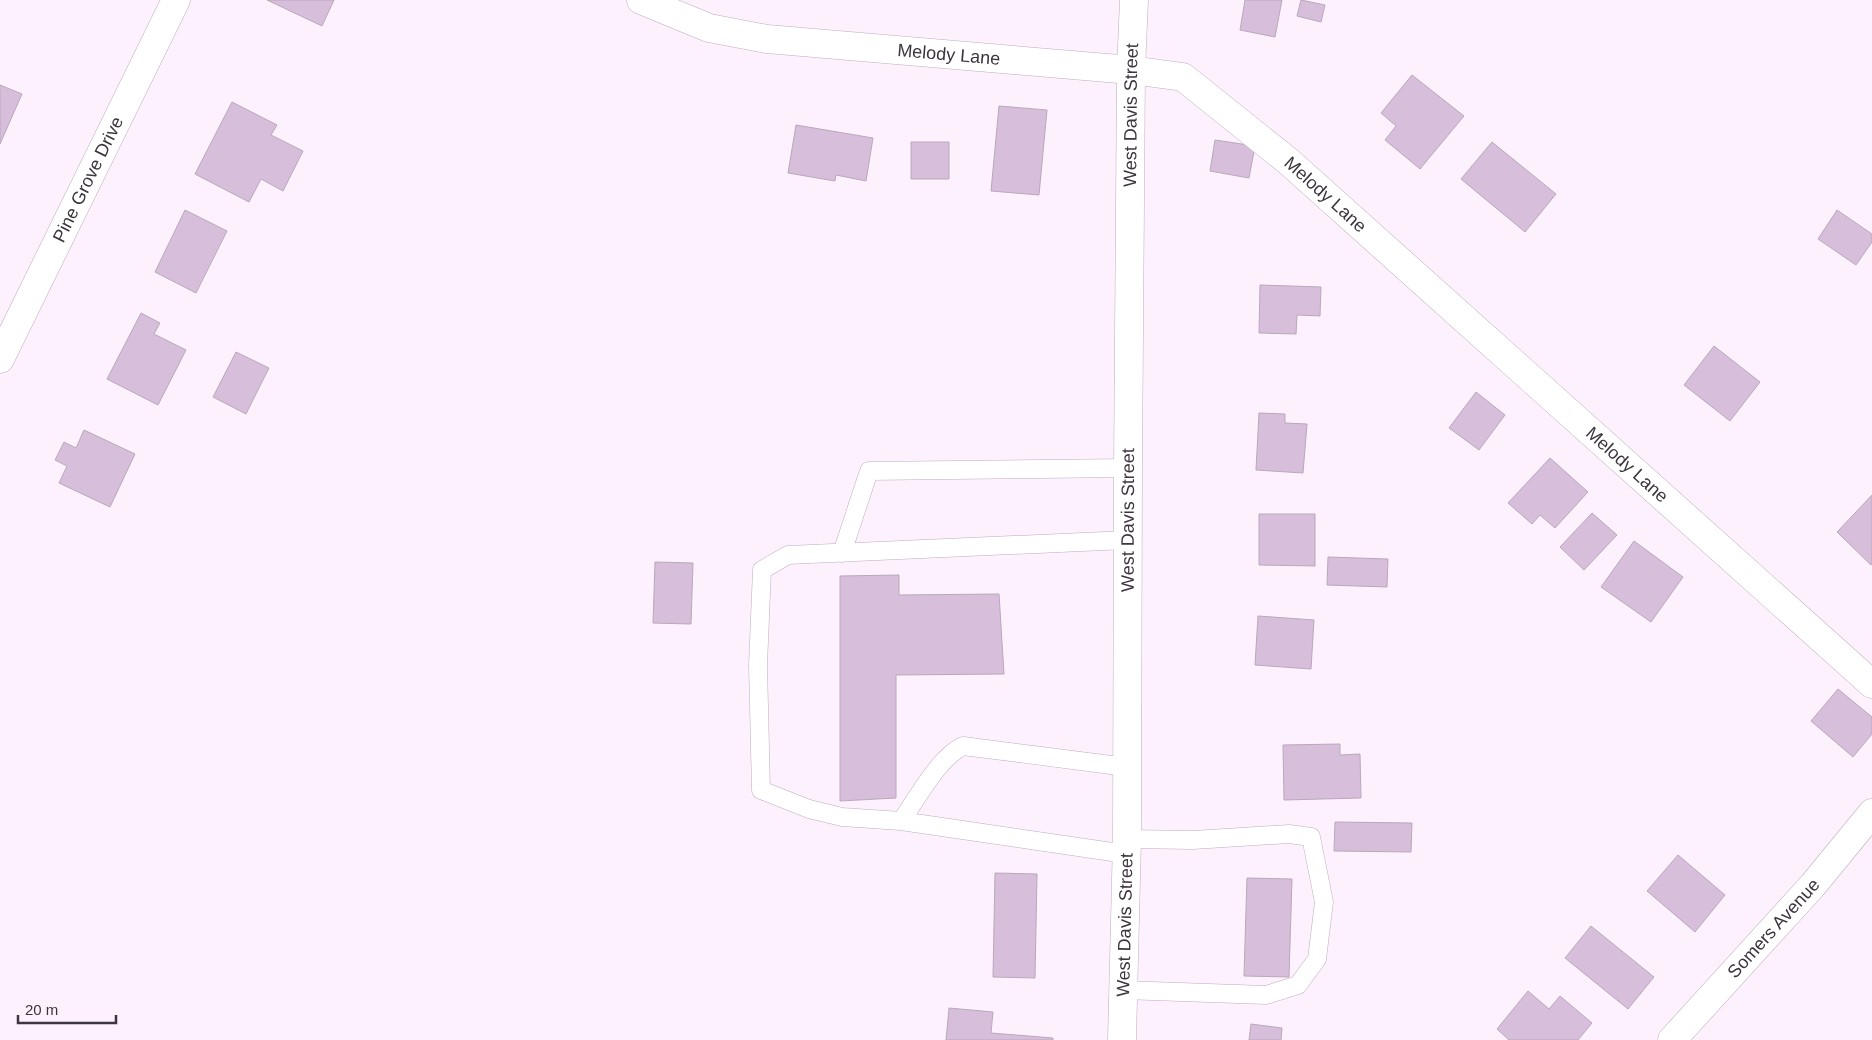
<svg xmlns="http://www.w3.org/2000/svg" width="1872" height="1040" font-family="Arial,sans-serif">
<style>
.building{fill:#d7beda;stroke:#b9a8bb}
.lines{fill:none;stroke-linecap:round;stroke-linejoin:round}
.service-casing{stroke:#beadc0;stroke-width:19}
.minor-casing{stroke:#beadc0;stroke-width:29}
.tertiary-casing{stroke:#beadc0;stroke-width:29}
.service{stroke:#fff;stroke-width:18}
.minor{stroke:#fff;stroke-width:28}
.tertiary{stroke:#fff;stroke-width:28}
.labels{text-anchor:middle;stroke-width:4;stroke-linejoin:round;paint-order:stroke}
.street-label{font-size:18px;fill:#3c353d;stroke:#fcf1fd}
</style>
<rect width="100%" height="100%" fill="#fcf1fd"/>
<!-- building -->
<path class="building" d="M267,0H334L322,26Z
M1245,0H1282L1275,37L1240,30Z
M1301,0L1325,5L1321,22L1297,16Z
M1412,75L1464,116L1420,169L1385,140L1396,126L1381,113Z
M0,85L22,94L0,144Z
M232,102L277,125L271,135L303,151L283,191L261,179L249,202L195,174Z
M999,106L1047,110L1039,195L991,191Z
M796,125L873,138L866,181L836,175L835,181L788,173Z
M1215,140L1255,146L1249,178L1210,171Z
M911,142H949V179H911Z
M1492,142L1556,194L1525,232L1461,179Z
M185,210L227,231L196,293L155,272Z
M1837,210L1872,234V242L1856,265L1818,239Z
M1260,285L1321,287L1320,316L1297,315L1296,334L1259,333Z
M141,313L160,323L154,334L186,350L158,405L107,379Z
M1714,346L1760,382L1730,421L1684,385Z
M236,352L269,368L246,414L213,397Z
M1476,392L1505,415L1479,450L1449,428Z
M1259,413L1285,414V423L1307,424L1303,473L1256,470Z
M84,430L135,454L110,507L59,483L67,466L55,460L64,442L76,448Z
M1550,458L1588,492L1555,528L1540,515L1532,524L1508,503Z
M1872,495V564L1871,565L1837,532Z
M1592,513L1617,535L1584,570L1560,547Z
M1259,514H1315V566L1259,565Z
M1634,541L1683,577L1651,622L1601,587Z
M1328,557L1388,559L1387,587L1327,585Z
M655,562L693,563L691,624L653,623Z
M899,575V595L999,594L1004,674L896,675V798L840,801V576Z
M1258,616L1314,620L1311,669L1255,665Z
M1838,689L1872,717V734L1853,757L1811,721Z
M1340,744V755L1360,754L1361,798L1284,800L1283,745Z
M1335,822L1412,823L1411,852L1334,851Z
M1678,855L1725,895L1695,932L1647,891Z
M995,873L1037,874L1035,978L993,977Z
M1247,878L1292,879L1289,977L1244,976Z
M1591,926L1654,977L1628,1009L1565,958Z
M1528,991L1549,1009L1560,996L1592,1023L1578,1040H1509L1497,1029Z
M949,1008L993,1012L991,1033L1053,1038V1040H946Z
M1251,1024L1282,1028L1281,1040H1249Z"/>
<g class="lines">
<!-- service casing -->
<g class="service-casing">
<path id="service" d="M842,553L869,471L1128,468
M901,821C917,799 939,757 963,746L1127,767
M1126,854L901,821L842,817L809,809L761,790L758,665L762,570L788,555L1127,540
M1123,990L1266,995L1298,985L1317,959L1324,902L1311,837L1289,834L1193,840L1127,839"/>
</g>
<!-- minor casing -->
<g class="minor-casing">
<g id="minor">
<path id="s1" d="M641,0L709,28L767,39L1131,70L1183,77L1288,161L1872,684"/>
<path id="s2" d="M0,359L176,0"/>
<path id="s3" d="M1672,1040L1813,885L1872,813"/>
</g>
</g>
<!-- tertiary casing -->
<g class="tertiary-casing">
<g id="tertiary">
<path id="s4" d="M1122,1040L1127,839L1128,468L1131,70L1134,0"/>
</g>
</g>
<!-- service -->
<use href="#service" class="service"/>
<!-- minor -->
<use href="#minor" class="minor"/>
<!-- tertiary -->
<use href="#tertiary" class="tertiary"/>
</g>
<g class="labels">
<!-- street labels -->
<g class="street-label">
<text dy="6" stroke="none"><textPath href="#s1" startOffset="315">Melody Lane</textPath></text>
<text dy="6" stroke="none"><textPath href="#s4" startOffset="925">West Davis Street</textPath></text>
<text dy="6" stroke="none"><textPath href="#s2" startOffset="200">Pine Grove Drive</textPath></text>
<text dy="6" stroke="none"><textPath href="#s1" startOffset="735">Melody Lane</textPath></text>
<text dy="6" stroke="none"><textPath href="#s1" startOffset="1140">Melody Lane</textPath></text>
<text dy="6" stroke="none"><textPath href="#s4" startOffset="520">West Davis Street</textPath></text>
<text dy="6" stroke="none"><textPath href="#s4" startOffset="115">West Davis Street</textPath></text>
<text dy="6" stroke="none"><textPath href="#s3" startOffset="151">Somers Avenue</textPath></text>
</g>
</g>
<!-- scale -->
<path d="M18 1015v8h98v-8" fill="none" stroke="#3c353d" stroke-width="2.5"/>
<text x="25" y="1015" font-size="15" fill="#3c353d" stroke="#fcf1fd" stroke-width="4" paint-order="stroke">20 m</text>
</svg>
